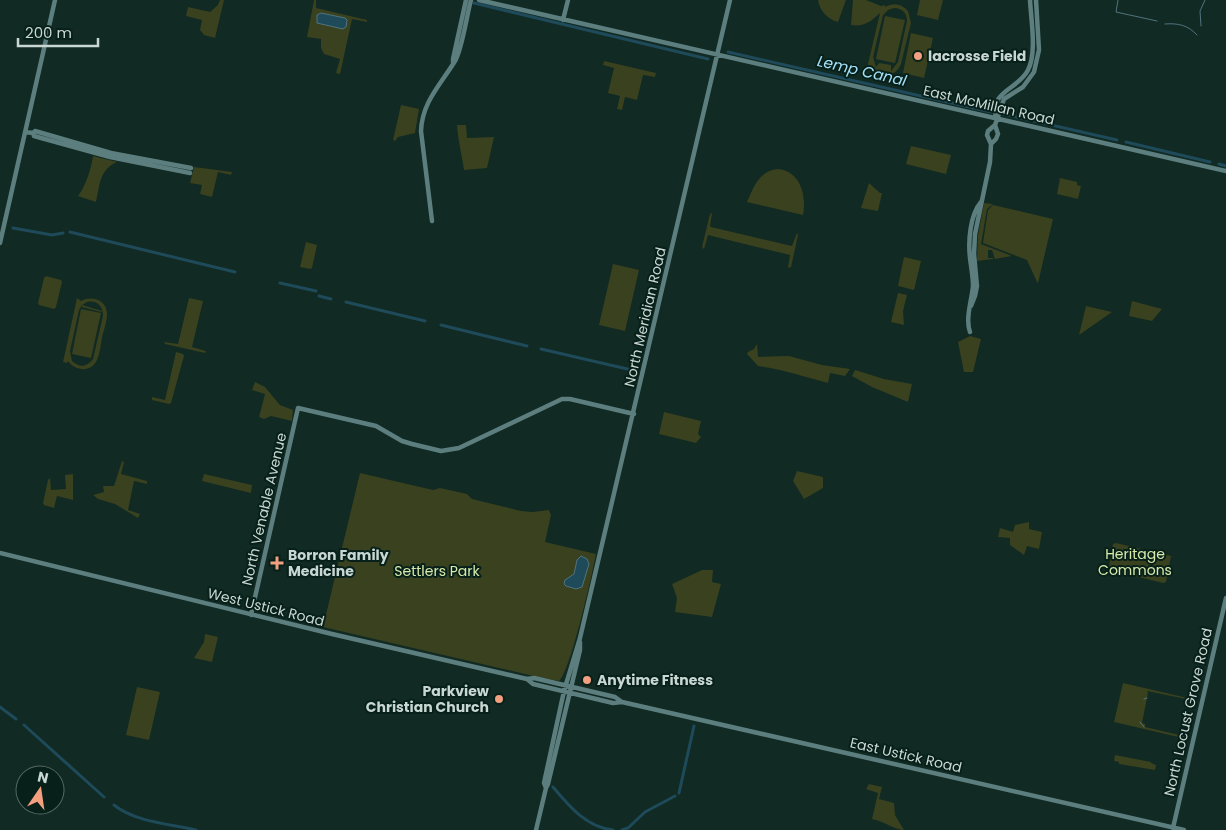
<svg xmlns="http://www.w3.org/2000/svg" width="1226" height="830" font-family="Poppins,sans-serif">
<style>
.green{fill:#39411f;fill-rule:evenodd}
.water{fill:#1e4a5a;stroke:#51747e}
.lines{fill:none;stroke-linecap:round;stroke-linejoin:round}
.stream{stroke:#51747e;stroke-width:1}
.canal{stroke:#1e4a5a;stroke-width:3}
.secondary{stroke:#5d7e7f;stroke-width:4.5}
.poi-dot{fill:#f2a07f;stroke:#07201a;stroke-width:2}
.labels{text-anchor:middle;stroke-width:4;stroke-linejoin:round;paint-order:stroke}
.poi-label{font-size:14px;font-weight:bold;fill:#c9d7d2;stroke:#07201a;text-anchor:start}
.street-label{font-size:14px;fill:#c9d7d2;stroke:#07201a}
.park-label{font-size:14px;fill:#d8eaaa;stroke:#07201a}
.water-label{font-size:15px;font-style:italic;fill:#a5e0f8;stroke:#07201a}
</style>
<rect width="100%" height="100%" fill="#112a23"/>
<!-- green -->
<path class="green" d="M220,0H224L215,38L204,35L200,30L202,20L186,16L188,7L210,12L218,5Z
M314,0H316V8L367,20V22L352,19L340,74L336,73L340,59L324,54L321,48V39L307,37Z
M818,0H846L838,22C827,19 820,11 818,0Z
M853,0H866L881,6L885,5V7C894,2 902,4 908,11L911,23L901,64C895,78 880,79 871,67V69L867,68L880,13C872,21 864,27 851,25ZM894,8C902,8 907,13 907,21L898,62L891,71V65L879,63L876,67L873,57L883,15L888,10Z
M920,0H943L938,20L917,15Z
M885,16L905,20L895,63L876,59Z
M911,33L933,38L924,78L903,73Z
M604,61L656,73L655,77L643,75L637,100L625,97L622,110L617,109L620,96L608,93L614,68L603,65Z
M401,105L419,109L415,133L398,137L395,141L393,140Z
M457,125H466L467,138L494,137L487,168L464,170C462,155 458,141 457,125Z
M911,146L951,155L946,174L906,164Z
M93,156L117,162C99,170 100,185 96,202L78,196C86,185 91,169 93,156Z
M194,167L232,172L231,175L218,172L212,197L200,194L202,185L190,183Z
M778,169C800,171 807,195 803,215L747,202C754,186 759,171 778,169Z
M1060,178L1077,182V185L1081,186L1078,199L1057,194Z
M869,183L880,193H882L878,211L861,208Z
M984,203L993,204L987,209L981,244L1012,256L995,259L992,250H988V258H993V259L977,261L978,235Z
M993,205L1053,219L1038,283L1037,282L1027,260L983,243L988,210Z
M712,213L710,226L711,227L792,246L797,233L798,235L791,267L788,268L790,255L708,235L704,249L702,247L710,214Z
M306,242L317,245L312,268L310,269L300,267Z
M904,257L921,261L914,290L898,286Z
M613,264L639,270L625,331L599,325Z
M46,276L61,280L62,282L56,307L54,309L39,305L38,303L44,278Z
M898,293L907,295L903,311L904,325L891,322Z
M77,298L81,301C92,295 107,300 107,314C107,321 104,330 102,337C101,344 100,353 97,360C91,373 75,371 68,361L67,363L63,362ZM87,302C97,300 103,306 103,316L93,359C87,367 80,368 72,361L70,351L79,310L82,305V307L101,312L102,311L82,305Z
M189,298L203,301L192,347L206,351L205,353L165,344L164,342L178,344Z
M1132,301L1162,309L1152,321L1129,316Z
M1086,306L1112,312L1079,335Z
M81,309L101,313L91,358L72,354Z
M970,336L981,339L973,372H964L958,342Z
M757,344L758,357L789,356L822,365L850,369L845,376L830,373L828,383C805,377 781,369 758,366L747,354L748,352L754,349Z
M176,352L183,354L184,356L171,403L169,404L152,400V397L165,400Z
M855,370L884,379L912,384L908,402L872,387L852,376Z
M255,382L265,387L280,405L293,410L292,421L271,416L264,419L259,417L265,394L252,390Z
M664,412L701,421L698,434L701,437L696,443L659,434Z
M122,461L124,462L121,474L147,481V484L134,481L128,510L140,514L138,518L115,504L98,499L93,495L104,492L103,486H114Z
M797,471L823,477V488L804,499L793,481Z
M360,473L433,490L440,488L467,494L472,499L521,511L533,512L549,510L551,515L545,542L596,554C592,575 570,673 559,681L542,678L323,627Z
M73,474V500L57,496L54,508L44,505L43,503L48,480L50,478L51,490L66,489L65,475Z
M204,474L252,485L251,493L202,481Z
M1029,522V529L1042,532L1039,549L1027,546L1024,555L1010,545V538L998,537L1000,528L1013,532L1015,525Z
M1116,543L1171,556L1166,582L1163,583L1110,570L1109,567L1113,544Z
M702,570H713L712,582L721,584L712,617L675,612L677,598L672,584Z
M205,634L218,637L212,662L194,658L204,642Z
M1123,683L1196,700V704L1192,703L1191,700L1147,691L1148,693L1142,723L1145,724V727L1179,735L1180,733L1187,737V739L1114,722Z
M137,687L160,692L149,740L126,735Z
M1115,755L1151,762V763L1156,765L1155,770L1119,764V762L1114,761Z
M869,784L882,787L879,799L894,803L895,815L904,830C895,830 883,821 872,819L878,793L866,789Z"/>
<!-- water -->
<path class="water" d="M321,13L345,18L347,20L346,27L343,29L317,23V15Z
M581,556L587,559L589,564L582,587L576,589L566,586L564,584L565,580L574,574L577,560Z"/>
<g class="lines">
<!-- stream -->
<path class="stream" d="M1118,0L1116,12L1157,21
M1165,24C1178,23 1188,25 1197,35
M1201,26L1200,11L1205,0
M1144,699L1147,698
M1140,722L1144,727"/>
<!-- canal -->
<path class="canal" d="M474,3L708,59
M728,52L991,112
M1003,114L1117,140
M1126,142L1210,162
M1219,164L1226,166
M13,228L52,235L63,233
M70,232L235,272
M280,283L316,291
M319,296L331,299
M346,302L425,321
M441,325L527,346
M541,349L636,371
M0,707L16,719
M24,725L104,797
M553,787C569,806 586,827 613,830
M679,793L694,726
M114,805C135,822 170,824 196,830
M622,830L628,828L645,812L675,796"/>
<!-- secondary -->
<path class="secondary" d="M479,0L1226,171
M563,20L568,0
M453,64V59L466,0
M996,118C990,90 1018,90 1028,70C1037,53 1031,20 1030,0
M25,132L33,133L34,136L110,157L190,173
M33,133L35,131L111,153L191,168
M991,144L996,139L998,134L995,125
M432,221L421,131C422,102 441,84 455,61C462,50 467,14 471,0
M0,243L55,0
M971,306L975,296L977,286L974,254L975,234L990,162L991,144L987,135L988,131L995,125L1004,99L1023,87L1034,72L1039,50L1036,0
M970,332C965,319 972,299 973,286C973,276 971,267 970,258C968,241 970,215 981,202
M0,553L332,634L527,679L534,678L615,697L622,702
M251,615L298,408L376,426L402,441L412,444L441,451L459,448L562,399H570L634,414
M527,679L533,684L613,703L622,702L1184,830
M546,788L544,783L564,691L580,638L730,0
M1173,828L1226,598
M536,830L546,788L548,784L580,650V642"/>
</g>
<!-- markers -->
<g class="poi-dot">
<circle cx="918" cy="56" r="5"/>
<path d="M274.5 555.5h5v5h5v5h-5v5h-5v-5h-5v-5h5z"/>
<circle cx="587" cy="680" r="5"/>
<circle cx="499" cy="699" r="5"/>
</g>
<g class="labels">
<!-- poi labels -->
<g class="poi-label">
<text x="928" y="61">lacrosse Field</text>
<text x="288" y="560">Borron Family<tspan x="288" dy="16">Medicine</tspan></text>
<text x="597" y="685">Anytime Fitness</text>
<text x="489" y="696" text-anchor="end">Parkview<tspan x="489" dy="16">Christian Church</tspan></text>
</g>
<!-- street labels -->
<g class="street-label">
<text transform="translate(989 105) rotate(13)" y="5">East McMillan Road</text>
<text transform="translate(645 317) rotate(-77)" y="5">North Meridian Road</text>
<text transform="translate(264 509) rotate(-77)" y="5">North Venable Avenue</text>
<text transform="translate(266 607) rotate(14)" y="5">West Ustick Road</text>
<text transform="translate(1188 712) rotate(-77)" y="5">North Locust Grove Road</text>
<text transform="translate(906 755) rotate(13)" y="5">East Ustick Road</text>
</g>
<!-- park labels -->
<g class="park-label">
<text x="1135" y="559">Heritage<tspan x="1135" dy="16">Commons</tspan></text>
<text x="437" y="576">Settlers Park</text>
</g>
<!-- water labels -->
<g class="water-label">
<text transform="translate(862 71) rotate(13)" y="5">Lemp Canal</text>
</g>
</g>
<!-- north arrow -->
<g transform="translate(40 790) rotate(13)"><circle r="24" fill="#07201a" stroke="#556964"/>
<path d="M0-4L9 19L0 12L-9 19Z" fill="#f2a07f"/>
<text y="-8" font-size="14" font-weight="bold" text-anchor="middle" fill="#c9d7d2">N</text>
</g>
<!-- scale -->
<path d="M18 38v8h80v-8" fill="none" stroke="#c9d7d2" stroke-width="2.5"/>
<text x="25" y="38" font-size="15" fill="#c9d7d2" stroke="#07201a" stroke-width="4" paint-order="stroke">200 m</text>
</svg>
